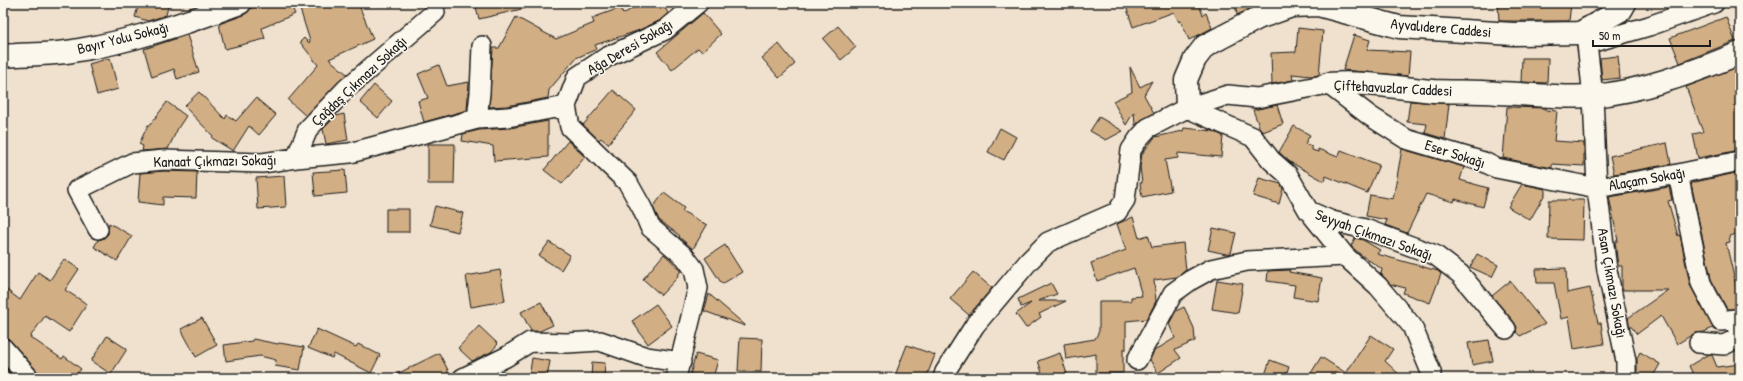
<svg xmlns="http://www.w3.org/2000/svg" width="1743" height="381" font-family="'Patrick Hand',sans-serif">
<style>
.building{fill:#d2ae84;stroke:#1c1c1c}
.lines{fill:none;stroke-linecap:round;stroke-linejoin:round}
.street-casing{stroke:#1c1c1c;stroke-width:22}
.secondary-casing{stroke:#1c1c1c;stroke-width:25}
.street{stroke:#fbf7ec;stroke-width:19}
.secondary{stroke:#fbf7ec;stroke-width:22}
.labels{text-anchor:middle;stroke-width:3;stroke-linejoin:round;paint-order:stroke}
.street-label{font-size:15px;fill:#1c1c1c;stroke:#fbf7ec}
</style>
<rect width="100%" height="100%" fill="#efe1cd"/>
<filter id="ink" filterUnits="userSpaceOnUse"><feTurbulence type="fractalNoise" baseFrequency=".025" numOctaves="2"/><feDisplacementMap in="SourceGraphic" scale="8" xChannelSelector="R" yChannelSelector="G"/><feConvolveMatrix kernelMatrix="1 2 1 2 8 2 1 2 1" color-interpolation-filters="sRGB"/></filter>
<g filter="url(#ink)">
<!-- building -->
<path class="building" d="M139,3H169L166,15L148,21L135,17Z
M272,3H290L295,14L262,28L265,39L225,49L219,24L244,15L251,8Z
M309,3H358L373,39L329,59L347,74L306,116L288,100L318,65L300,42L304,38L309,43L310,41L299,6Z
M475,3H526V8L479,19Z
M642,3H662L668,13L659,21L637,31L595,45L597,49L576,58L549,90L548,98L507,106L489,107L493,48H499L516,17L556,39L594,23L592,18L620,8L623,14Z
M1125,3H1198L1203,15L1206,13L1212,28L1189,40L1181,21L1179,22L1174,12L1133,27Z
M1235,3H1263L1237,15Z
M1498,3H1519V7L1548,6V3L1571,4L1569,21H1499Z
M703,13L721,34L702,52L698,48L672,70L657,52Z
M1726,17L1735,41L1680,63L1670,38Z
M838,26L856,47L841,60L823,39Z
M1298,28L1323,31L1319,75L1311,76L1292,74L1293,80L1272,84L1271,53L1296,52Z
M187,35L199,72L177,79L174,69L152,77L144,49Z
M1354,35L1370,40L1367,50L1410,52L1408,76L1343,70Z
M779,44L795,64L779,78L762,58Z
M1618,56L1620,78L1602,80L1600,58Z
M110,58L118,89L97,95L89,64Z
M1522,58H1548L1547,83L1521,82Z
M439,65L447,86L469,82L467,110L424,122L418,101L428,98L418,74Z
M1740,66V150L1698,158L1693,134L1703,132L1686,87Z
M1130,67L1140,87L1152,81L1144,95L1154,113L1135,125L1134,112L1126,125L1113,101L1132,92Z
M374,85L392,101L378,118L360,102Z
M613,90L636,110L608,144L601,138L599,140L583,125Z
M199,92L225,119L227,115L236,121L256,98L276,115L259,135L249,126L233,151L212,138L213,136L184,106Z
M1410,101L1449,104L1445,139L1425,133L1427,124L1407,122Z
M167,102L186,116L178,128L168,149L142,151L143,146L139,144L148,125H150Z
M1277,105L1283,124L1263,132L1260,129L1253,110Z
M1507,107L1546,108V110L1557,111L1554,141L1584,143V166L1552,164V168L1503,158Z
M344,114L348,140L326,144L323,129L336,116Z
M1099,117L1123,131L1106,140L1090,131Z
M548,121V157L494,161L493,146L462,141L463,134L479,130L510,128Z
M1294,126L1310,135L1305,144L1312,147V150L1318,152V149L1338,157L1341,150L1379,165L1367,193L1326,176L1324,181L1290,162L1279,152Z
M1000,128L1016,137L1004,160L988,152Z
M1184,128L1213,131L1223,136L1221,157L1178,153V158L1165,160L1171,191L1142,197L1140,183H1142L1140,167L1142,154L1155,137L1183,131Z
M568,141L585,157L562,184L544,170Z
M1667,143L1671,164L1614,174L1610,156Z
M428,144H455L454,184H428Z
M1402,149L1464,167L1460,180L1488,188L1483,207L1455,199L1454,202L1426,194L1407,233L1385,225L1387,220L1366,216L1370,195L1393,199Z
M345,170L347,193L315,196L313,172Z
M164,171L197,172L196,198L163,197V205L138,202L140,173Z
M1740,172V233L1729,236L1730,242L1726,243L1740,302V309H1727L1711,279L1691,183Z
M284,176L286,207L258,209L256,178Z
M1259,178L1281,184L1283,189L1279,204L1253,196Z
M1522,184L1545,189V194L1530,220L1508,207Z
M1669,187L1672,200L1668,201L1678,236L1680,235L1690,285L1713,328L1704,332L1695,333L1677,344L1661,316L1637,334L1629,324L1628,318L1668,290H1622V266H1618L1615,241H1618L1609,197Z
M664,193L684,208L682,211L707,225L693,249L679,237L680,236L659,220L653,207Z
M1549,200H1584L1583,240L1548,239Z
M435,206L463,213L458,232L430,225Z
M386,209H409V232H386Z
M1133,217L1139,238L1148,235L1152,247L1183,243L1186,270L1177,277L1154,280L1156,301L1147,319L1126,321V349H1123V373H1096V354L1066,359L1064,344L1095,339L1099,331V301H1131V297L1142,296L1134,268L1097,281L1091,263L1126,250L1117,224Z
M109,223L132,236L117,261L94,247L98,240L104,238L108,234Z
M1213,228L1236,233L1231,253L1226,254L1208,250Z
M1355,238L1363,240L1380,250L1377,254L1438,271L1441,274L1430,303L1403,293L1405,288L1390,284L1381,274L1382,269L1361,255L1351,246Z
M549,242L570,255L561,270L539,256Z
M725,245L742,272L722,284L705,258Z
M664,254L681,270L676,279L661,295L643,279Z
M1477,254L1498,265L1492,277L1470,267Z
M64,259L79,269L65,290L87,304L69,332L45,316L30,337L62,359L64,356L81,369L74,378H40L37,371L11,341L3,337V287L20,300L38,272L50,280Z
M1566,268L1567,293L1590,288L1598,323H1601L1604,344L1574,349L1569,317L1561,319L1554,283H1537L1536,269Z
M500,270L505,301L471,307L466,276Z
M1290,270L1289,272L1322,278L1318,301L1293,297L1295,285L1267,281L1268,271Z
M973,272L992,288L969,315L950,299Z
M1217,280L1243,284L1238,313L1212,309Z
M1510,281L1545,324L1520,336L1516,332L1517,327L1514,322L1492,296Z
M1051,283L1057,294L1038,301H1066L1039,314L1041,317L1026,328L1016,314L1031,303L1021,307L1018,299Z
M709,294L745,325V326L704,311Z
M541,302L553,325L540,331H531L521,312Z
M656,304L672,326L648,344L632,321Z
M1184,307L1194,328L1195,341L1175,350L1181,358L1158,373L1150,360L1154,351L1175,338L1169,324L1176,311Z
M202,318L217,345L196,357L181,329Z
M479,326L498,344L491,352L472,361L458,348Z
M317,329L356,347L358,344L380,355L371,373L334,354L332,358L308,348Z
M1371,335L1393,349L1385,361L1403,378H1308L1321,357L1346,373Z
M107,336L127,349L111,374L91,361Z
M740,338L762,339L761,372L738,371Z
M253,339L278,344L279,343L304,347L300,370L275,366L276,360L260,356L226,361L224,345L252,341Z
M1489,340L1493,361L1472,365L1468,343Z
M907,345L935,355L926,378H894Z
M1640,352L1660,364L1652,378H1644L1637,374V358Z
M439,353L448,370V375L442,378H389Z
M1060,353L1067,374L1057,378H1044L1038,361Z
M696,354L718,360L713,378H689Z
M1707,355H1712L1717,367L1740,364V378H1695L1689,366Z
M532,358L550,361L547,378H529Z
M1270,360L1289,367L1285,378H1264Z
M592,362L605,363L604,378H591Z
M3,365L14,378H3Z"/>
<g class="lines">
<!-- street casing -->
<g class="street-casing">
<path id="street" d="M1714,3L1649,26L1587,44L1593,96L1597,188L1678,174L1740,161
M1187,108L1253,137L1271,160L1288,175L1308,210L1345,256L1378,286L1412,326L1431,372V378
M477,119L480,93L482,46
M296,158L308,129L346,89L435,12
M1678,174L1701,283L1721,321L1736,319L1739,337
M1311,212L1332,221L1365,229L1435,255L1460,274L1506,329
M98,229L77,190L132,163L164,160L262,163L296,158L350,153L477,119L508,117L566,106
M1699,343L1724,345L1740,337
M3,348L29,378
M1137,360L1173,293L1191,280L1211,269L1247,261L1345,256
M463,378L506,357L530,342L567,343L600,341L646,357L681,362
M676,378L698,288L694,269L685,257L650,227L642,208L628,183L570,127L566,106L577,77L607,57L665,30L698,3
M943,378L945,372L975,325L1029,261L1048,242L1117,212L1125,200L1131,150L1139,138L1148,128L1187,108L1228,95L1257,98L1328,84L1370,116L1406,139L1484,162L1496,168L1597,188L1607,270L1626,361V378"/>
</g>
<!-- secondary casing -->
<g class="secondary-casing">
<path id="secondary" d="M3,56C26,54 50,55 73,51C130,42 186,23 240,3
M1328,84C1363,81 1399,88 1434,91C1455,92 1476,91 1498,93C1529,94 1560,98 1592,96C1641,92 1694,72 1740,53
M1187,108L1186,80L1195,59L1205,46L1258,18L1292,6L1318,5L1399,27L1513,34L1580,33L1621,10L1625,3"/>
</g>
<!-- street -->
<use href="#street" class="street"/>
<!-- secondary -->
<use href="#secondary" class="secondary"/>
</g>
</g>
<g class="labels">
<!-- street labels -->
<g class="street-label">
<text transform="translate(1441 28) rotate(5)" y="5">Ayvalıdere Caddesi</text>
<text transform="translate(123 38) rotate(-14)" y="5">Bayır Yolu Sokağı</text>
<text transform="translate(630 47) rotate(-30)" y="5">Ağa Deresi Sokağı</text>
<text transform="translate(359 81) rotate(-43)" y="5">Çağdaş Çıkmazı Sokağı</text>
<text transform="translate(1393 88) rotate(3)" y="5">Çiftehavuzlar Caddesi</text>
<text transform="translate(1455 154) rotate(18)" y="5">Eser Sokağı</text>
<text transform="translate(215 161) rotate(-1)" y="5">Kanaat Çıkmazı Sokağı</text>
<text transform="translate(1647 179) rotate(-10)" y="5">Alaçam Sokağı</text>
<text transform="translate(1374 235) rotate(20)" y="5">Seyyah Çıkmazı Sokağı</text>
<text transform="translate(1612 283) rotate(80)" y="5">Asan Çıkmazı Sokağı</text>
</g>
</g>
<!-- margin -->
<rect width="1743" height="381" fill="none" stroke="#fbf7ec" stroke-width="16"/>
<rect x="8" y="8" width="1727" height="365" fill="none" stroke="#1c1c1c" stroke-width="1.5" filter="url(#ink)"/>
<!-- scale -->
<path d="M1593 40v6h117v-6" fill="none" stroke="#1c1c1c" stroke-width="2"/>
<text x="1599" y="40" font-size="12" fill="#1c1c1c" stroke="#fbf7ec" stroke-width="3" paint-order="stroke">50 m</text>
</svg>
